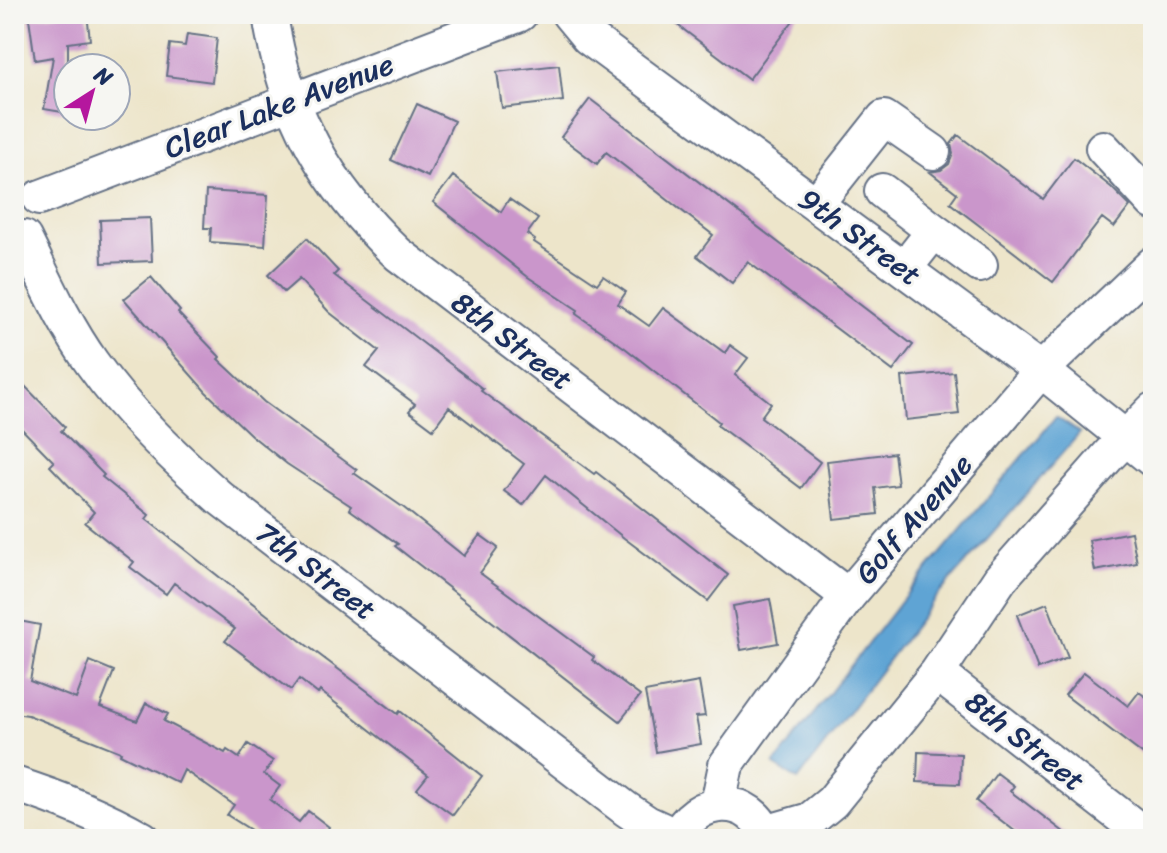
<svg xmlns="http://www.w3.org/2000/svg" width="1167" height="853" font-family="Sriracha,sans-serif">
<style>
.water{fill:#5fa4d4;stroke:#3d6a99;stroke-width:2}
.building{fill:#ca96cb}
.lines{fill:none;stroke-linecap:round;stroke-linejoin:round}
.minor-casing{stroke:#646f84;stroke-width:38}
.minor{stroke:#fff;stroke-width:34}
.labels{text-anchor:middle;stroke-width:6;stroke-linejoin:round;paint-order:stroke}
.street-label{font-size:30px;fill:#1b2f5e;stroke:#f6f6f2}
</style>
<rect width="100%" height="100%" fill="#f6f6f2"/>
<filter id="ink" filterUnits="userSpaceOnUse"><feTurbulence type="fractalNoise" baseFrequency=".0125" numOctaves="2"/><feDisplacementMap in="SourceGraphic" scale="16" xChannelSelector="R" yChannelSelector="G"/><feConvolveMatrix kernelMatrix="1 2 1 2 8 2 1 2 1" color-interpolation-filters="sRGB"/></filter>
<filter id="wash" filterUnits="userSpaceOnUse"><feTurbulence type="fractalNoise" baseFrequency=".006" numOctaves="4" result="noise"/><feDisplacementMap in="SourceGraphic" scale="32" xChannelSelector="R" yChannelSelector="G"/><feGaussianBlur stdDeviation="1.8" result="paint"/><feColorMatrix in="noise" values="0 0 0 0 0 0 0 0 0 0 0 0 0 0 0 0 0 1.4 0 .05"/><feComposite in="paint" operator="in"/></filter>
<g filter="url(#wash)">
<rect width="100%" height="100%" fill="#ede5ca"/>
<!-- water -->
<path class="water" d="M1056,417L1080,433L937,596L798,780L774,765L909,591Z"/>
<g id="blocks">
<!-- building -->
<path class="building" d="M60,14H87L90,40L68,43V113L44,109L53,57L35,60L29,18Z
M663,14H798L749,79Z
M187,34L217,38L212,82L166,76L170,44L185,46Z
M559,65L563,101L502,108L497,72Z
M590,99L913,345L893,371L748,262L732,283L697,256L713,235L606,152L597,164L561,137Z
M417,104L454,121L428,177L391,160Z
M958,135L1043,199L1074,158L1111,187L1130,206L1114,227L1102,218L1053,282L950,203L957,193L930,172L941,170L949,164L953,154L951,144Z
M453,176L501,212L509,199L538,219L527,234L535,240L534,242L597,284L603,276L626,292L618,304L649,326L663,308L725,353L730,345L748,358L735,375L771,403L761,417L820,462L801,488L717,425L719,422L625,348L576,314L578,310L528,277L433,202Z
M206,191L268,195L265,246L210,242L211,228H204Z
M150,218L152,261L102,263L100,220Z
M307,238L338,271L334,275L483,389L481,391L594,474L596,472L728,575L708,601L624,538L546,475L523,505L504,491L524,464L449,407L433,429L409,411L415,404L366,367L379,351L329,312L299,279L284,292L268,275Z
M151,277L180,311L178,313L220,357L218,359L264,402L357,470L354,473L404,508L464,556L480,535L498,548L480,573L594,657L592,660L640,696L620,721L395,546L398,544L349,509L351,506L287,464L251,435L206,392L124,299Z
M954,372L959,414L906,420L902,377Z
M14,375L65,427L61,431L104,475L102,477L149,515L146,519L289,632L398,714L400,711L482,776L453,815L417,789L428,775L320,691L318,694L299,679L291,690L225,641L235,629L174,583L166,594L130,567L134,562L85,523L94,512L50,466L54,462L14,421Z
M894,453L898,485L875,488L878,514L834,519L827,461Z
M1131,532L1137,563L1095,571L1089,540Z
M770,599L778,643L741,650L733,606Z
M1047,603L1068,658L1038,669L1017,615Z
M14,620L40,625L30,681L76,699L90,661L114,671L100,707L137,721L146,703L168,714L164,721L225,753L227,750L239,758L248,744L273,761L264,774L280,786L270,800L299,822L308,811L329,827L322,839H265L227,815L234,805L184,770L178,783L120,754L121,752L28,715L14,713Z
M1084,672L1128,706L1139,692L1153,702V745L1145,756L1065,695Z
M699,682L705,716L696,717L701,744L656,752L645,692Z
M918,752L961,754L960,784L917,782Z
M997,773L1014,786L1010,791L1073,839H1025L976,801Z"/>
</g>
</g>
<g filter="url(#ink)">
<use href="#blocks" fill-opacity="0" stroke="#646f84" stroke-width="2"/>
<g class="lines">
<!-- minor casing -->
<g class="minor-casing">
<path id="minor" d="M270,14C284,112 327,187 398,254L848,596
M569,14L588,37L1041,370L1153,460
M1103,148L1153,202
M882,191L934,231L904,269
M39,198L520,14
M816,204L884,118L933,152
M934,231L980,265
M24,238C45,280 64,324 92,363C128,414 174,457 220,498L626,809L647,823L677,837
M937,673L1150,839
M14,784C59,798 102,816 143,839
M718,804L726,765L848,596L1041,370L1153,264
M765,833L810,820L832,802L937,673L1000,579L1109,455L1153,410
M677,839C693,795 754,792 767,839"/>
</g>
<!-- minor -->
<use href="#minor" class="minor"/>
</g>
</g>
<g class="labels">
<!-- street labels -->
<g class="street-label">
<text transform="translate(279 106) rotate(-21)" y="10">Clear Lake Avenue</text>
<text transform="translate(860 237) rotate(36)" y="10">9th Street</text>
<text transform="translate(512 341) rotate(37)" y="10">8th Street</text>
<text transform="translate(914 519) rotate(-49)" y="10">Golf Avenue</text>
<text transform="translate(316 571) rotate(37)" y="10">7th Street</text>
<text transform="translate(1025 741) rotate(38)" y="10">8th Street</text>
</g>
</g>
<!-- margin -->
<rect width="1167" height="853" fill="none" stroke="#f6f6f2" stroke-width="48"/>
<!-- north arrow -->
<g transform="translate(92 92) rotate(36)"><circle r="38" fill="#f6f6f2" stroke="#9ea6b7" stroke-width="2"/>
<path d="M0-6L14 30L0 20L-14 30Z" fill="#b5179e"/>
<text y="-12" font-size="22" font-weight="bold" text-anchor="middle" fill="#1b2f5e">N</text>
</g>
</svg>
